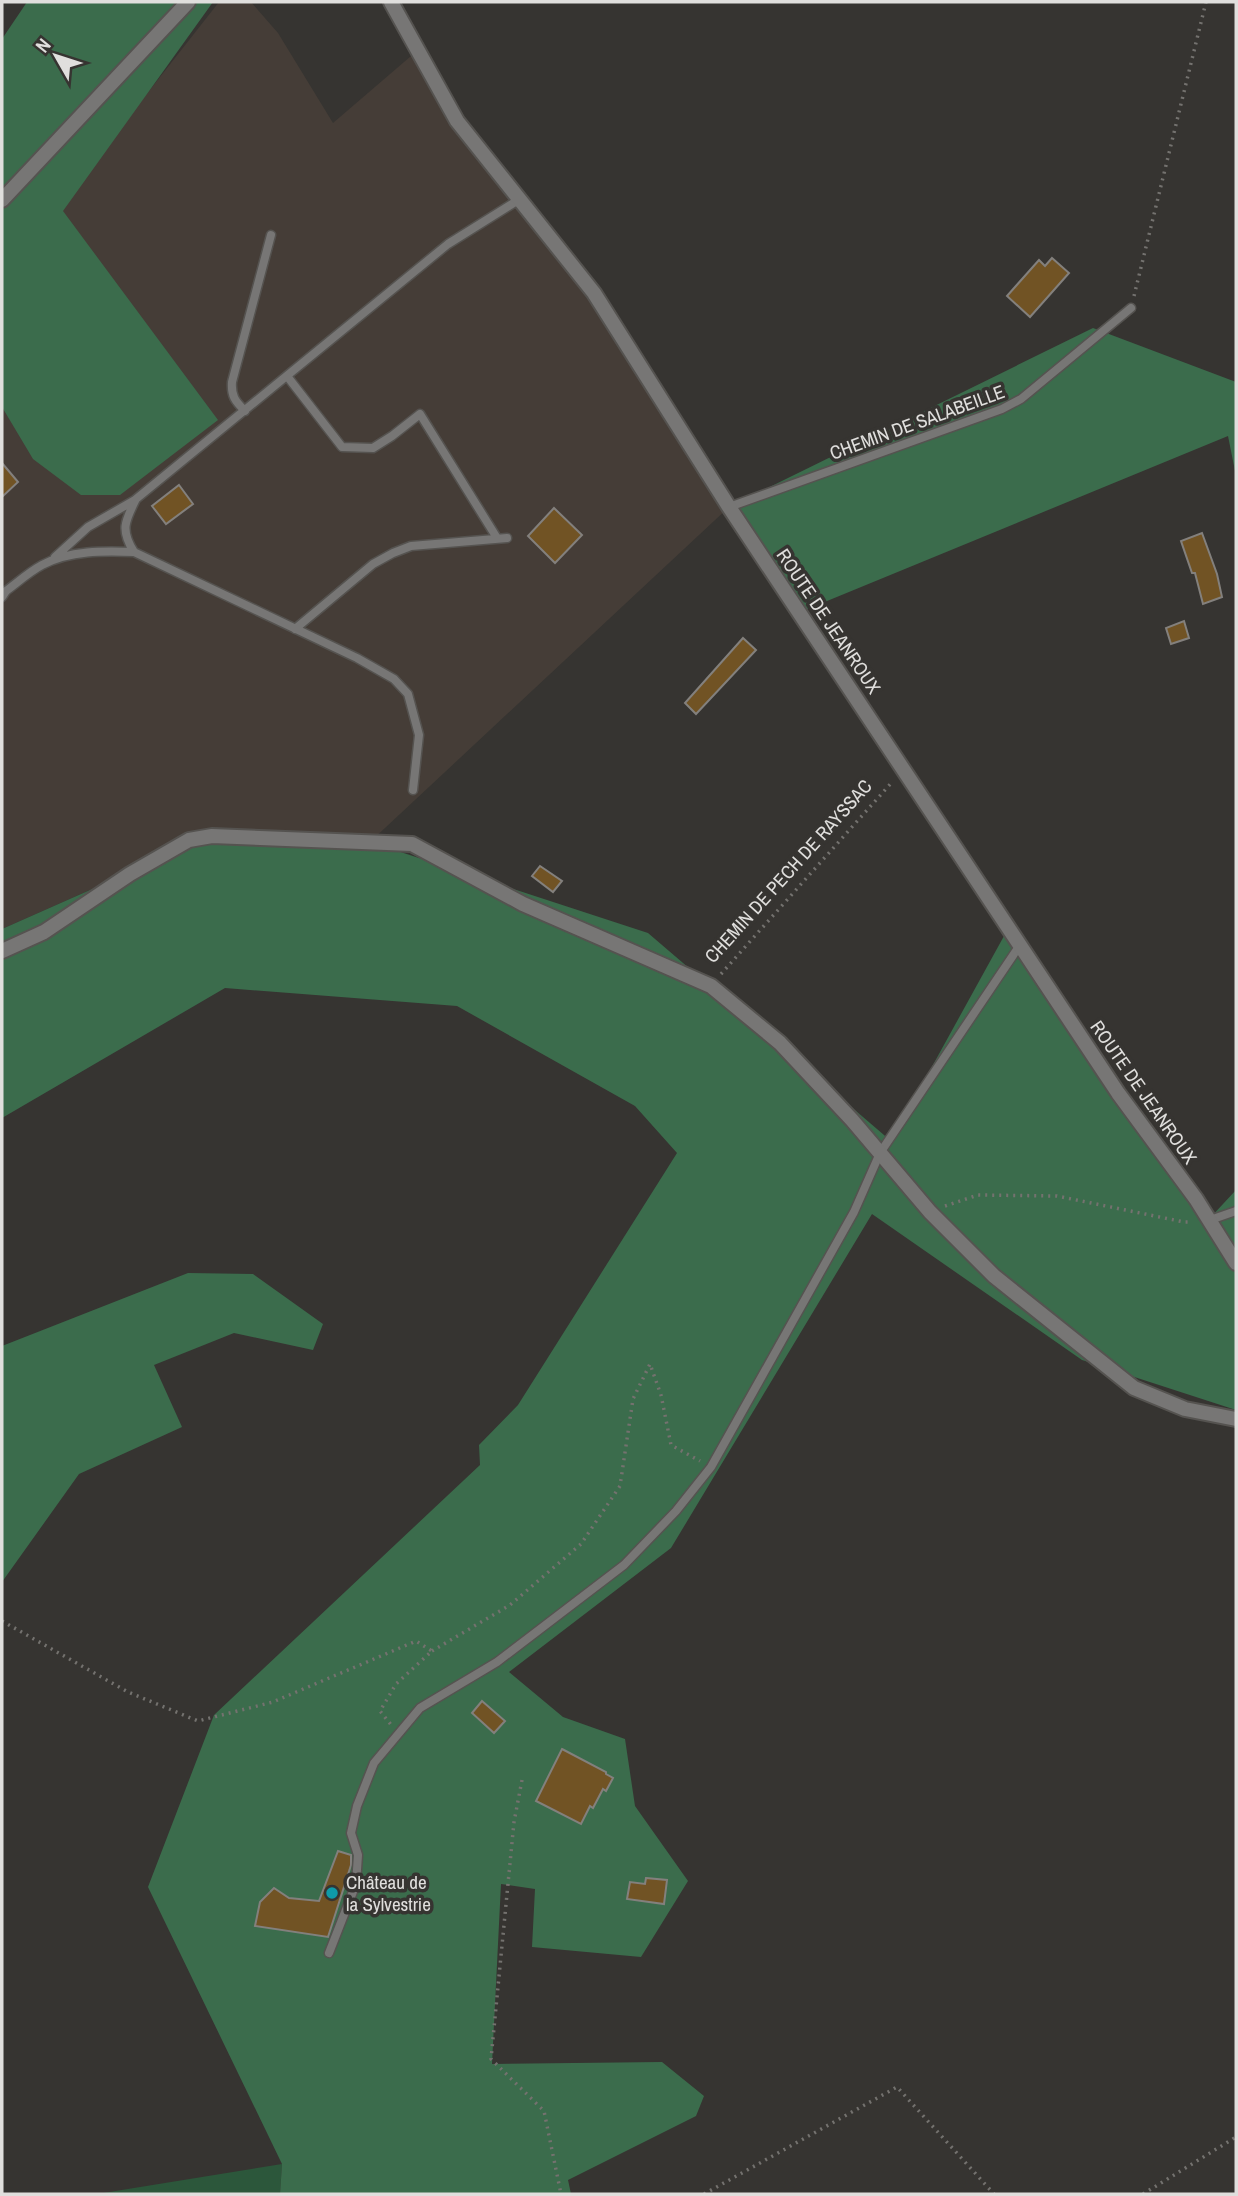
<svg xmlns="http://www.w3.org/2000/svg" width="1238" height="2196" font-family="'Archivo Narrow',sans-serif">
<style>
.built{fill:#453d37}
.green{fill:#2c573b}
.forest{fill:#3b6c4c}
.building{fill:#715324;stroke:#83807d;stroke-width:2}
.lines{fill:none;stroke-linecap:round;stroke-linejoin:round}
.service-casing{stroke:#555350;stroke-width:11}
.minor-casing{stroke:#555350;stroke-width:18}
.path{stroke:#74726f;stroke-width:3.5;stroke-dasharray:2 5;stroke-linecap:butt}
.service{stroke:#777675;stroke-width:8}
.minor{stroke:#777675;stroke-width:14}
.culture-dot{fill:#0f9aa8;stroke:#363431;stroke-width:2.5}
.labels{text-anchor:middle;stroke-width:7;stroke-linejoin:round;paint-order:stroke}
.street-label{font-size:19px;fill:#e0dfdd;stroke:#363431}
.poi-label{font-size:19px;fill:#e0dfdd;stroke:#363431;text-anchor:start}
</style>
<rect width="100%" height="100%" fill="#363431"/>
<!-- built -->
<path class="built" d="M219,2H251L278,33L333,123L418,50L457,121L594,293L729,507L370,842L212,836L2,929V407L42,227Z"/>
<!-- green -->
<path class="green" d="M282,2164L280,2194H97Z"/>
<!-- forest -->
<path class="forest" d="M27,2H213L63,211L218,420L120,495H81L33,459L2,407V39Z
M1093,328L1236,382V476L1228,436L793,615L729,507Z
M212,836L370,842L648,933L891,1141L1004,936L1210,1218L1236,1190V1410L1082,1360L872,1214L671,1548L509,1672L563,1717L625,1739L635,1806L688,1881L641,1957L532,1947L535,1889L501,1884L492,2064L662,2062L704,2096L696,2116L568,2180L571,2194H280L282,2164L148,1887L214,1715L480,1465L479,1445L518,1405L677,1153L635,1106L457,1006L225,988L2,1118V929Z
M188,1273L253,1274L323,1324L313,1350L234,1333L154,1365L182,1427L79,1474L2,1582V1346Z"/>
<!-- building -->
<path class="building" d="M1052,258L1069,273L1030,317L1007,296L1039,260L1045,266Z
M2,463L18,482L2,497Z
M179,485L193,504L166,524L152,506Z
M554,508L582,535L555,563L528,536Z
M1202,533L1217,574L1222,597L1203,604L1195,573H1192L1181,541Z
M1184,621L1189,638L1171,644L1166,628Z
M743,638L756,650L696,714L685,703Z
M540,866L562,881L553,892L532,876Z
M482,1701L505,1721L494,1733L472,1713Z
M562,1749L606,1772V1774L613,1778L606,1791L603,1789L593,1808L590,1806L581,1824L536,1801Z
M338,1851L351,1855V1865L328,1937L255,1926L260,1902L274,1888L289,1898L319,1901Z
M646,1878L667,1880L664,1904L627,1899L630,1882L645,1884Z"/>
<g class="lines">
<!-- service casing -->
<g class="service-casing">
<path id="service" d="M287,376L342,447L373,448L392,436L420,414L497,538
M245,411C235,401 231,396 232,382L271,235
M729,507L1002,409L1021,399L1131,308
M55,557L88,527L135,500
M2,597L6,591C18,582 29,572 42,565C70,550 104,551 134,552
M295,629L373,564L393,553L411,546L507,538
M413,790L419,735L408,694L394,679L357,658L134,552C120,530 125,521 136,499L448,244L520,199
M1210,1220L1236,1211
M329,1953L356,1884L358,1855L351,1833L357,1806L374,1763L420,1708L497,1662L624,1565L676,1511L711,1467L854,1212L880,1153L1020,945"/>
</g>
<!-- minor casing -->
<g class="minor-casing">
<path id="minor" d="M391,2L457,121L594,293L729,507L1118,1093L1196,1199L1236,1263
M2,200L188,2
M2,951L44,932L130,874L189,840L212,836L412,844L523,904L711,986L780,1043L852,1120L930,1212L994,1276L1134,1388L1185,1409L1236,1419"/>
</g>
<!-- path -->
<path class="path" d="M1134,296L1206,2
M721,974L893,781
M945,1206L978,1195L1057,1196L1184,1222H1192
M2,1621L128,1692L198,1721L273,1702L416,1641L432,1651L396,1684L380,1711L392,1726
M432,1651L510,1605L581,1544L620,1486L633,1399L650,1364L661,1395L671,1445L700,1461
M522,1780L514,1822L491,2059L544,2111L561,2194
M704,2194L897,2087L994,2194
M1143,2194L1236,2137"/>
<!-- service -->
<use href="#service" class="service"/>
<!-- minor -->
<use href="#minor" class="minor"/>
</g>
<!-- markers -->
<circle class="culture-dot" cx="332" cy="1893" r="7"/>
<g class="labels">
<!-- street labels -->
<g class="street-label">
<text transform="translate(917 422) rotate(-20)" y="7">CHEMIN DE SALABEILLE</text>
<text transform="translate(829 621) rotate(56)" y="7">ROUTE DE JEANROUX</text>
<text transform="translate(788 871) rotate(-48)" y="7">CHEMIN DE PECH DE RAYSSAC</text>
<text transform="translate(1144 1092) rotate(55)" y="7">ROUTE DE JEANROUX</text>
</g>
<!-- poi labels -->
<g class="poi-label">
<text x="346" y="1889">Château de<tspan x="346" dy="22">la Sylvestrie</tspan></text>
</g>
</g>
<!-- border -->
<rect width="1238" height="2196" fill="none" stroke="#e0dfdd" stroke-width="7"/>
<!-- north arrow -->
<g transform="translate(56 56) rotate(309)" stroke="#363431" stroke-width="5" paint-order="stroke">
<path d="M0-5L12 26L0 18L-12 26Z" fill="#e0dfdd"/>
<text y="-10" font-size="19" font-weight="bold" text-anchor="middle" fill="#e0dfdd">N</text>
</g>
</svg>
